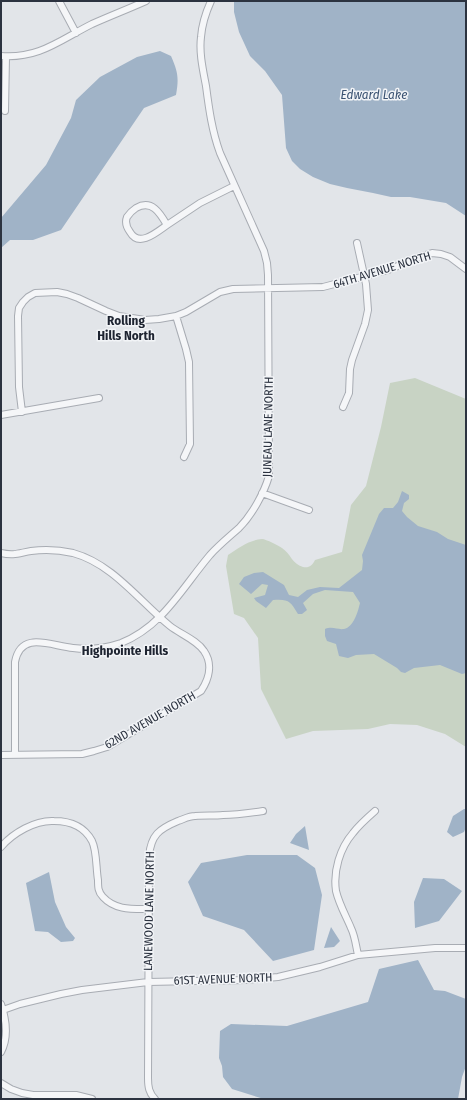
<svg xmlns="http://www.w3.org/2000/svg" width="467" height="1100" font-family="'Fira Sans Condensed',sans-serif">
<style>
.green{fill:#c8d3c4}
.water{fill:#a0b3c7}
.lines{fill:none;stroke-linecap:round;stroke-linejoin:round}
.street-casing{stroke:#a8acb3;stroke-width:8}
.street{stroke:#f5f6f8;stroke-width:6}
.labels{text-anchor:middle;stroke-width:3;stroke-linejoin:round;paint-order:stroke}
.street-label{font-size:12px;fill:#2c3340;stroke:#f2f4f7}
.water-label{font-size:13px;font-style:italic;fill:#395171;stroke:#f2f4f7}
.neighbourhood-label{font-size:13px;font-weight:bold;fill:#1e2431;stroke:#f2f4f7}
</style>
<rect width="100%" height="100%" fill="#e2e5e9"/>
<!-- green -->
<path class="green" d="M415,378L466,399V747L445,734L417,725L390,724L368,729L313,731L286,739L261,689L258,638L244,618L234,614L226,566L228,555C239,548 249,540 262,539C266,539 279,546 282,548C291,554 292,564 303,567C309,568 312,566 315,560L342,552L351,505L366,486L381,427L390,383Z"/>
<!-- water -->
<path class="water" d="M234,1H466V216L446,203L410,197H391L373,193L347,188L330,184L313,177L300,169L292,161L286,148L282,95L265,71L250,56L239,32L234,12Z
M160,51L171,56C178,72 179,78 176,95L144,108L61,230L33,240H10L1,248V218L46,165L71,118L76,100L100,77L137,57Z
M402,491L409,495V499L404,503L402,511L407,517L418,526L437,532L448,539L466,545V673L462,674L440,665L414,668L405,673L401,672L397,668L374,654L356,655L348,658L339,656L336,644L327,641L325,636V629C333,626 337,630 344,629C354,627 358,611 360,603L353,592L325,590L313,594L303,603L307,610L302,614H298C290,601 289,599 273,600L266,608L256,601L254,598L265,595L268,585L262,584L251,594L239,584L244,577L254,573L263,572L284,585L289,595L298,597L307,590L320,587L339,588L362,570L363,561L362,555L379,514L384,508H393L398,502Z
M464,809H466V827L464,832L453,837L447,832L453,816Z
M305,826L309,850L290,843L296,834Z
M247,855H297L315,868L322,895L314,950L273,961L244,930L203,916L188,882L201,863Z
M49,872L55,902L66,927L75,938L73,941L61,942L48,932L35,931L26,883Z
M423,878L444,879L462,891L439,921L415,928L414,902Z
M331,927L340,941L334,947L324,948Z
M418,960L434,990L445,991L466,999V1066L462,1077L458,1099H264L232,1089L223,1077L222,1066L219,1058L220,1031L231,1024L287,1026L368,1002L379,969Z"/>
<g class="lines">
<!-- street casing -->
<g class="street-casing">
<path id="street" d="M59,1L76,33
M1,56C39,59 60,40 92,24C110,16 128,9 146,1
M5,111L6,57
M167,225C157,232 139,248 130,232C127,228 125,222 127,217C129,214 133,210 136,208C152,199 160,213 167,225L200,203L234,186
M176,316L186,349L189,362L190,444L184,457
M343,407L349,393L350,369L352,360L365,324L368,310L366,284L357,243
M22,412L19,387L18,316L19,308L23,302L28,297L35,293L57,292L67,294L78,298L106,311L119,316L145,320L159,319L176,316L186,312L220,292L233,289L323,287L388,270L422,256L432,253L441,254L450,257L466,269
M1,415L99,398
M262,493L273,497L309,510
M1,553C14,556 19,553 31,551C45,549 60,550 73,553C113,564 139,601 170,626C180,634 197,640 204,651C213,664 209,679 201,691L107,747L94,751L82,754L1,755
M15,755V662C21,630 51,646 73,648C89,650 106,648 121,643C163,626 182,588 210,555C219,545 229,537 239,528C252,515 264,493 269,476L268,275L267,263L264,251L220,153C212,131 209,109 206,86C203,70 199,53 201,37C202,24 206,12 211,1
M1,847C13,833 35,820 54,821C70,821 84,826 92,841C97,851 96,869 98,880C98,887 98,892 103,897C115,910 131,909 148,909
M358,955C356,946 355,936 351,928C346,916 339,904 336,891C333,871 340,848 353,833C359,825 367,818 375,811
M1,1004C6,1019 9,1037 1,1052
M3,1010L20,1004L61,994L82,990L148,982L245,980L278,977L320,967L358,955L435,948H466
M1,1083L11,1089L22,1093L33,1095H76L92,1099
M155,1099C149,1093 148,1087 148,1078L149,856C151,835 159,829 178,821C184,819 189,816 195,816C205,815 214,816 223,815C236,815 250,813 263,811"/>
</g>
<!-- street -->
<use href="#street" class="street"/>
</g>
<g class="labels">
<!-- street labels -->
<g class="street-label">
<text transform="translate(382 270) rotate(-17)" y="4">64TH AVENUE NORTH</text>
<text transform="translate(268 427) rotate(-89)" y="4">JUNEAU LANE NORTH</text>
<text transform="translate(150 720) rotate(-30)" y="4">62ND AVENUE NORTH</text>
<text transform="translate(149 911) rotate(-89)" y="4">LANEWOOD LANE NORTH</text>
<text transform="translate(223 979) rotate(-2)" y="4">61ST AVENUE NORTH</text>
</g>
<!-- water labels -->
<g class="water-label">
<text x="374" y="99">Edward Lake</text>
</g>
<!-- neighbourhood labels -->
<g class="neighbourhood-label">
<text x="126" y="325">Rolling<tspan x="126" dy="15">Hills North</tspan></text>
<text x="125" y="655">Highpointe Hills</text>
</g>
</g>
<!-- border -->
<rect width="467" height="1100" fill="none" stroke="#2c3340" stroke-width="4"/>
</svg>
